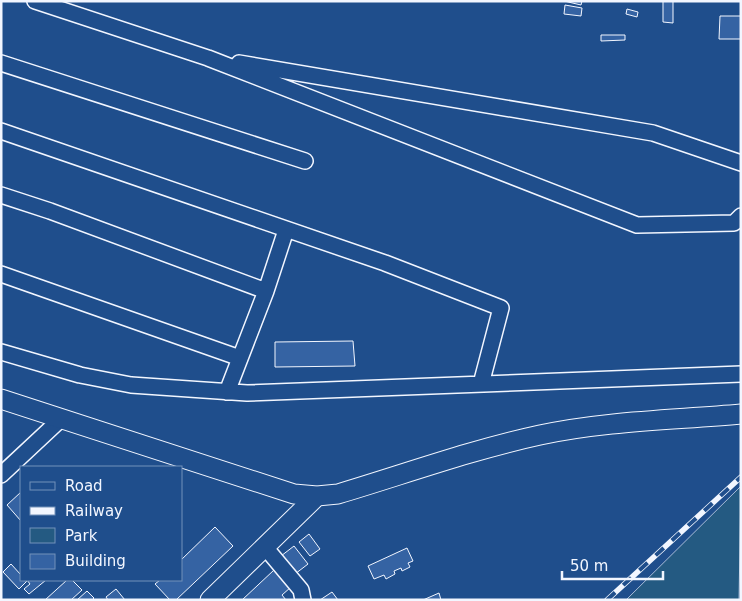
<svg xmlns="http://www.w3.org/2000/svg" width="742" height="601" font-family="'DejaVu Sans',sans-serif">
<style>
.green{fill:#245a82;stroke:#a8bbd7}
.building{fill:#3563a3;stroke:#f2f6ff}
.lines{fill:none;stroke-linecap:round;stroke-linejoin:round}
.minor-casing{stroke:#f2f6ff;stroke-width:18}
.major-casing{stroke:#f2f6ff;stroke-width:21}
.minor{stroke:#1f4e8c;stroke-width:15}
.major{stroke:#1f4e8c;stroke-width:19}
.rail-casing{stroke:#f2f6ff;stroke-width:5.5}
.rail{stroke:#1f4e8c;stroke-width:4;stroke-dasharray:11;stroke-linecap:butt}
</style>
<rect width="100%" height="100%" fill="#1f4e8c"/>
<!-- green -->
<path class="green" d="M741,486L739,600H626Z"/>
<!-- building -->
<path class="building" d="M564,1H582L581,5Z
M663,1H673V23L663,22Z
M565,5L582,8L581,16L564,14Z
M627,9L638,12L637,17L626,14Z
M720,16H741V39H719Z
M601,35H625V40L601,41Z
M353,341L355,366L275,367V342Z
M21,492V521L7,505Z
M215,527L233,546L176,600H170L155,584L160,580H181V560Z
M309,534L320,549L310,556L299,542Z
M294,546L308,564L295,574L281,556Z
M407,548L413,561L408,563L410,567L402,571L401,568L394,571L395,574L386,579L384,575L374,579L368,566Z
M11,564L21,575V580L27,581L19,589L3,572Z
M274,570L291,587L282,595L286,600H242Z
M27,580H46L29,594L24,589L30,584Z
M67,580H72L82,590L71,600H45Z
M116,589L125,600H108L106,597Z
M87,591L94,598L92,600H77Z
M332,592L338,600H320Z
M439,593L441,600H423Z"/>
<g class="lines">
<!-- minor casing -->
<g class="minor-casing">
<path id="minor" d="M35,1L208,58L637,225L734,223L741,216
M1,63L305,161
M239,63L653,133L741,163
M1,131L385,263L501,308L481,384
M1,195L50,211L266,291
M1,274L240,358
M1,352L80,375L131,385L247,393L741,374
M227,392L266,291L286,230
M1,475L62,418
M265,547L301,590L303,600"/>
</g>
<!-- major casing -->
<g class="major-casing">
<path id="major" d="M1,399L294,494L317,496L338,494C405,474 471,450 540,435C605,421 674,420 741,414
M210,600L317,496"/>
</g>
<!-- minor -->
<use href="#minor" class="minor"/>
<!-- major -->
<use href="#major" class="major"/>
<!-- rail casing -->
<g class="rail-casing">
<path id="rail" d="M607,600L741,477"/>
</g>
<!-- rail -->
<use href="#rail" class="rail"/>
</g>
<!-- border -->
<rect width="742" height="601" fill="none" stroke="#f2f6ff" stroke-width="5"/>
<!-- legend -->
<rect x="20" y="466" width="162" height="115" fill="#1f4e8c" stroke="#7391ba"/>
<rect x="30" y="482" width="25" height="8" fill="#1f4e8c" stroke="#7391ba"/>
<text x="65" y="491" font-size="15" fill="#f2f6ff">Road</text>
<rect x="30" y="507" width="25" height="8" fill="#f2f6ff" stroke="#7391ba"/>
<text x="65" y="516" font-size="15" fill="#f2f6ff">Railway</text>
<rect x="30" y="528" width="25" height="15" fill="#245a82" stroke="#7391ba"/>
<text x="65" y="541" font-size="15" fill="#f2f6ff">Park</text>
<rect x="30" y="554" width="25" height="15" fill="#3563a3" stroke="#7391ba"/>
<text x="65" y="566" font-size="15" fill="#f2f6ff">Building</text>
<!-- scale -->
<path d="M562 571v8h101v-8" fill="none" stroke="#f2f6ff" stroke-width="2.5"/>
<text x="570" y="571" font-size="15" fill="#f2f6ff" stroke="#1f4e8c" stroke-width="4" paint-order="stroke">50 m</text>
</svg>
